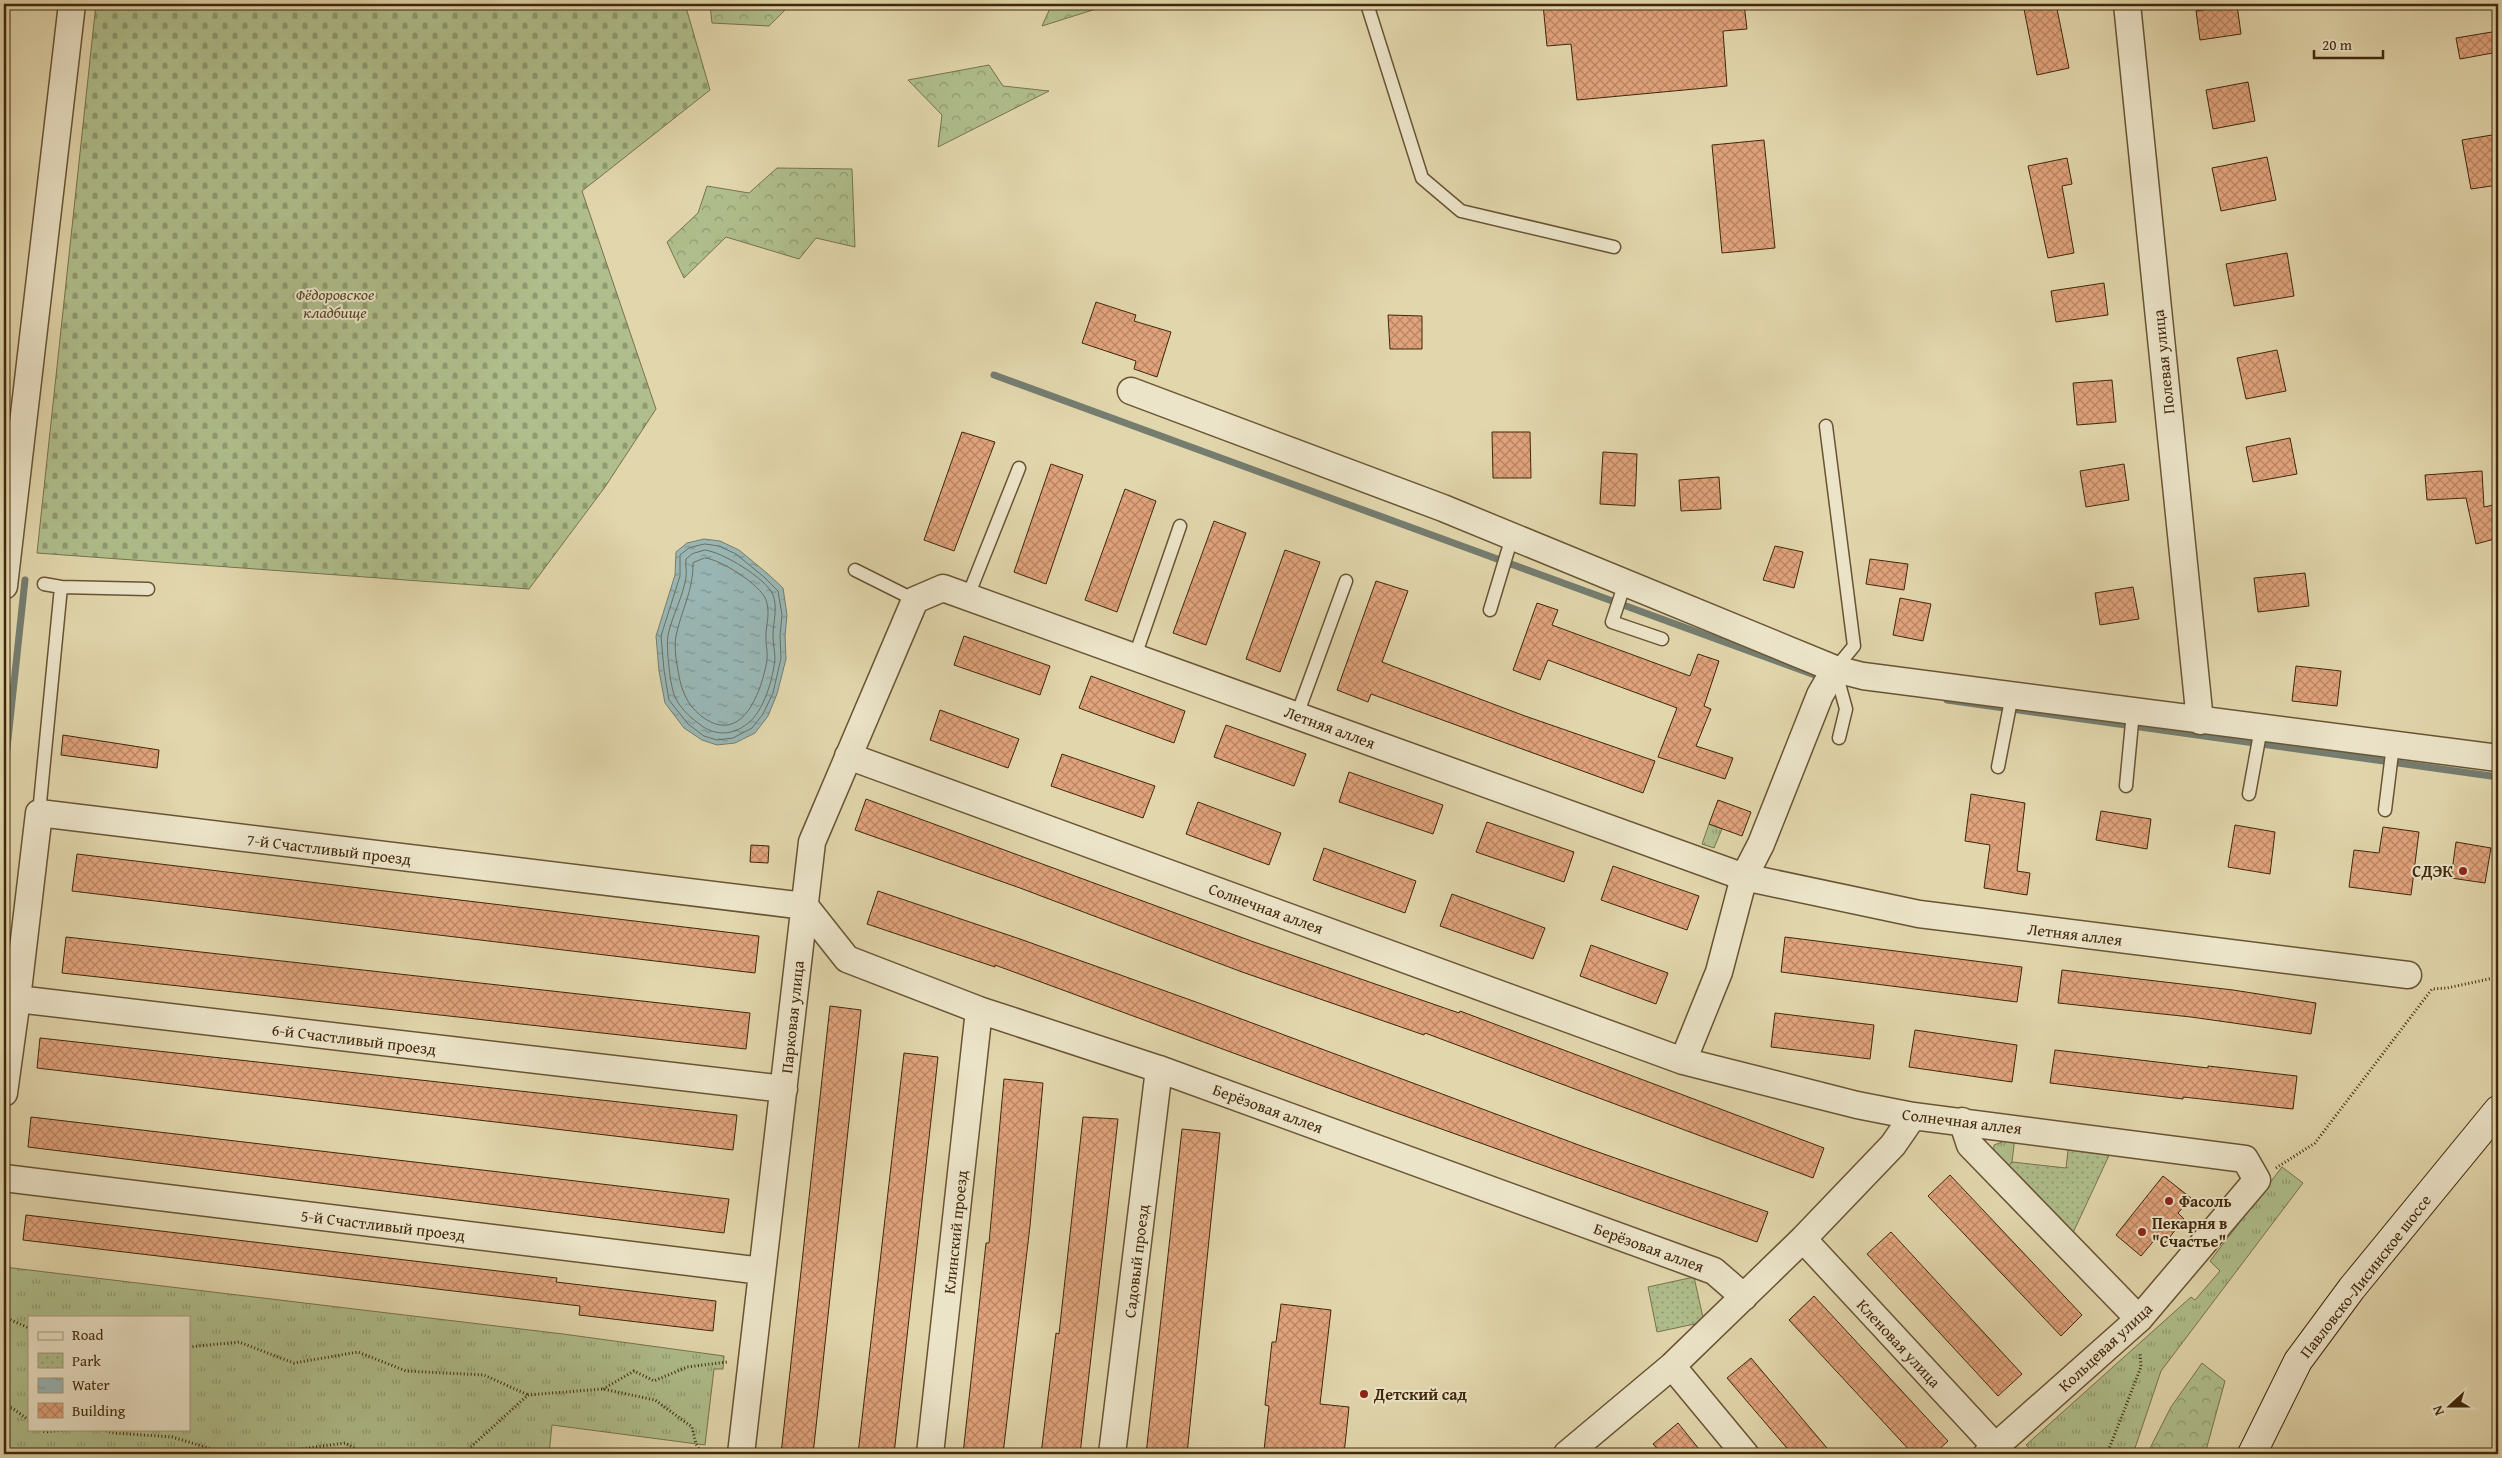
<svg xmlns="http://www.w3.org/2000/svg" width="2502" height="1458" font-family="'Gentium Book Plus',serif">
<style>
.grass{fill:url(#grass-tufts);stroke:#78734c;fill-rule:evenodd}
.forest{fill:url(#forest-crowns);stroke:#78734c}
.cemetery{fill:url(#cemetery-stones);stroke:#78734c}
.park{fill:url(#park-dots);stroke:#78734c}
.water{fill:url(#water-ripples);stroke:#757d70}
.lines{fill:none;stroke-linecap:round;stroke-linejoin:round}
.shore{stroke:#6c6f60;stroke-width:1}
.stream{stroke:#757d70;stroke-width:7}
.building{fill:url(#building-cross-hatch);stroke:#40280b}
.service-casing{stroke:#685433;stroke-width:15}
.minor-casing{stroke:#685433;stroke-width:29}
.secondary-casing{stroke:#40280b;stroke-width:30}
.path{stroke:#40280b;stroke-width:3;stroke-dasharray:1 2.5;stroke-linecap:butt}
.service{stroke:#ece4c9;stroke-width:12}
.minor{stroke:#ece4c9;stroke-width:26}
.secondary{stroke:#ece4c9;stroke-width:28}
.poi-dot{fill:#8f2418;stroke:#ece4c9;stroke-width:2}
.labels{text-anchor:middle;stroke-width:4;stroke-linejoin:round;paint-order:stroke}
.park-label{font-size:16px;font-style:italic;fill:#564625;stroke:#ece4c9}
.street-label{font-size:16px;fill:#40280b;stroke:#ece4c9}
.poi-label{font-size:16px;font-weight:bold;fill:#40280b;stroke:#ece4c9;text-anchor:start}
</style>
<defs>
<pattern id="grass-tufts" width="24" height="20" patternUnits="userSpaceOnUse" patternTransform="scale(1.25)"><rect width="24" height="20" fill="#afbe8c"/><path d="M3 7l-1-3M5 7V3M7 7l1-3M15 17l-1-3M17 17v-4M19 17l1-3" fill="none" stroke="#909a71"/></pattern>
<pattern id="forest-crowns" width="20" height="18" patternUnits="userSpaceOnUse" patternTransform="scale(1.25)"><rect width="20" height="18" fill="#afbe8c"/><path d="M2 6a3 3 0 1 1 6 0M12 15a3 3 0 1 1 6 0" fill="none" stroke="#909a71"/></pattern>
<pattern id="cemetery-stones" width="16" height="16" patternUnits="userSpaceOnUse" patternTransform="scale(1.25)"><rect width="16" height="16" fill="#afbe8c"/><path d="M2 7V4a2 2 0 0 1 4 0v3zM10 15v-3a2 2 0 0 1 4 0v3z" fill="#909a71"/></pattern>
<pattern id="park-dots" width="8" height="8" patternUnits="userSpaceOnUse" patternTransform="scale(1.25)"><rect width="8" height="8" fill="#afbe8c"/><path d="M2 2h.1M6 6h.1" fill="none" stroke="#909a71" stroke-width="1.8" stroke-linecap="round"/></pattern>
<pattern id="water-ripples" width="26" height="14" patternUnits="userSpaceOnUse" patternTransform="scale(1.25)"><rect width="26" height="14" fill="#99b6b4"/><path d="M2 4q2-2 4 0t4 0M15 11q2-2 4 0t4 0" fill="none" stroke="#7e9491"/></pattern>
<pattern id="building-cross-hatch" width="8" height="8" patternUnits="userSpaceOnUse" patternTransform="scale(1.25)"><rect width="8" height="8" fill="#e1a37c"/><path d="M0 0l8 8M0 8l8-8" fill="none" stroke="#b88564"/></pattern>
</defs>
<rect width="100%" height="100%" fill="#e2d6ac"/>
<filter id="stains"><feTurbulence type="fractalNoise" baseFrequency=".004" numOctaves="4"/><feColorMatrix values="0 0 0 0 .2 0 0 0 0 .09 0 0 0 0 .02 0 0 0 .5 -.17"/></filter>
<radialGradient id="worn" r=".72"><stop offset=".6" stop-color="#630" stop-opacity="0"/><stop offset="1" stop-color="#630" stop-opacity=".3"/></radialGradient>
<!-- grass -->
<path class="grass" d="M1709,824L1722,829L1714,848L1702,844Z
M2015,1137L2012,1162L2005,1170L1993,1160L1994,1145Z
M2282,1167L2303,1183L2161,1371L2133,1454H2023L2029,1448L2026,1445L2191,1297L2195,1300L2220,1271L2210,1261Z
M4,1267L563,1334L724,1356L723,1369H714L705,1445L552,1425L549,1454L4,1453ZM29,1317H189V1429H29Z"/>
<!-- forest -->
<path class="forest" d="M710,4H791L769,26L712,23Z
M1052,4H1099V8L1042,26Z
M989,65L1003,86L1049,91L938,147L942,115L908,80Z
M777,168L852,169L855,247L816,238L799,259L726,237L684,278L667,242L698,213L707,186L749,193Z
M2202,1363L2225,1381L2205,1454H2147L2171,1407Z"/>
<!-- cemetery -->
<path class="cemetery" d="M96,4H685L710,90L582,191L656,409L605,487L529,589L37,553Z"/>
<!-- park -->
<path class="park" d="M2069,1142L2112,1149L2072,1235L2005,1170L2012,1162L2066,1168Z
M1694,1277L1704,1322L1657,1332L1648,1287Z"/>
<!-- water -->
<path class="water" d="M704,539L720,541L739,550L768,574L783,588L787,615L785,636L786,659L777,694L768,716L755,733L735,743L717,745L702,740L684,728L665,703L659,671L656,636L675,575L676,552L687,543Z"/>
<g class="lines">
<!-- shore -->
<path class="shore" d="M705,544L719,546L736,554L764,577L778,591L782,615L780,636L781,658L773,693L763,714L752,728L733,738L717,740L704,736L688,724L669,700L664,670L661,636L680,576V555L689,548Z
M705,550C722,552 766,578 773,595C778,608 773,622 773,636C773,644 775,651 775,659C773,678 764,712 747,724C733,735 716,736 702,726C692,719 682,710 676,699C670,689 666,647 668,635C672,616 683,597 686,577C687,571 685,565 686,559L692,554Z
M705,558C720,559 761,585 766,600C770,611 767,622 766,633C765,642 768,651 767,660C762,690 743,745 704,718C687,706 681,690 678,670C676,660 674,646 676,636C681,611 694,589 693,563Z"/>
<!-- stream -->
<path class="stream" d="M994,375L1823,678
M1947,700L2498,777
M4,776L25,580"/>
</g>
<!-- building -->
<path class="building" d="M1543,4H1744L1747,29L1723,31L1727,86L1577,100L1571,44L1547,46Z
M2023,4H2056L2069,68L2037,75Z
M2237,5L2241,34L2200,40L2196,11Z
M2498,31V52L2460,59L2456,38Z
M2248,82L2255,121L2213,129L2206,90Z
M2498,134V185L2471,189L2462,140Z
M1764,140L1775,248L1722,253L1712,145Z
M2267,157L2276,200L2221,211L2212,168Z
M2067,158L2072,184L2062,186L2074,253L2048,258L2028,166Z
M2287,253L2294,296L2234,306L2226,264Z
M2104,283L2108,315L2056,322L2051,291Z
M1096,302L1136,315L1134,321L1171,332L1157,377L1134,369L1136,361L1082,343Z
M1388,315L1422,316V349H1390Z
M2277,350L2286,391L2246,399L2237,358Z
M2112,380L2116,422L2077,425L2073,383Z
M962,432L995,442L954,551L924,540Z
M1492,432H1530L1531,478H1493Z
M2290,438L2297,474L2253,482L2246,447Z
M1603,452L1637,454L1635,506L1600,504Z
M1051,464L1083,475L1046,584L1014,572Z
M2124,464L2129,500L2086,507L2080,471Z
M2482,471L2484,507L2498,504V538L2476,544L2466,498L2427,500L2425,475Z
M1719,477L1721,509L1681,511L1679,480Z
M1125,489L1156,501L1117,612L1085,600Z
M1214,521L1246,533L1206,645L1173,633Z
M1775,546L1803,552L1794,588L1763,580Z
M1285,550L1320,562L1280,672L1246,659Z
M1870,559L1908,564L1904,590L1866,584Z
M2305,573L2309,606L2258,612L2254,578Z
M1376,581L1408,591L1382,662L1525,716L1655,761L1643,793L1371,694L1368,702L1337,690Z
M2133,587L2139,619L2100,625L2095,593Z
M1900,598L1931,604L1923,641L1893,635Z
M1537,603L1558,610L1552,625L1690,676L1698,654L1719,661L1704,706L1711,709L1696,746L1733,758L1725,779L1658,757L1677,708L1548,660L1540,680L1513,670Z
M964,636L1050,666L1040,695L954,665Z
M2296,666L2341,671L2337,706L2292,701Z
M1091,676L1185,711L1174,743L1079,708Z
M940,710L1019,739L1008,768L930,740Z
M1226,725L1306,754L1294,786L1214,757Z
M63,735L159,750L157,768L61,755Z
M1062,754L1155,786L1143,818L1051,786Z
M1349,772L1443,805L1433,834L1339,802Z
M1971,794L2025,803L2017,871L2030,873L2027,895L1984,888L1990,845L1965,841Z
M866,799L1254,942L1459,1013L1460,1011L1824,1148L1813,1178L1425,1033L1424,1035L1242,972L1020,888L855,830Z
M1718,800L1751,812L1742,836L1709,824Z
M1198,802L1281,833L1269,865L1186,834Z
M2101,811L2151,819L2147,849L2096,840Z
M1487,822L1574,852L1564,882L1476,852Z
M2235,825L2275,832L2270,874L2228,867Z
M2383,827L2419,832L2411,895L2349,887L2354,850L2379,853Z
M2456,842L2491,848L2485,883L2451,878Z
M751,845L769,846L768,863L750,862Z
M1324,848L1416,881L1405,913L1313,880Z
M77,854L759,936L755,973L72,891Z
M1613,866L1699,896L1687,930L1601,900Z
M878,891L1020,939L1196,1002L1584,1147L1768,1212L1757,1242L1366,1102L995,965V967L867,924Z
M1452,894L1545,928L1533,959L1440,926Z
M66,937L750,1013L746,1049L62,973Z
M1785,937L2022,967L2017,1002L1781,972Z
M1591,945L1668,973L1656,1004L1580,976Z
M2062,970L2233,990L2316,1003L2311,1034L2191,1017L2058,1003Z
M830,1006L861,1010L817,1418L813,1454H781Z
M1775,1013L1874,1025L1870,1059L1771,1047Z
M1915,1030L2017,1045L2012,1082L1909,1067Z
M40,1038L737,1115L733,1150L37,1068Z
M2055,1050L2208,1068V1066L2297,1076L2293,1109L2183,1097V1099L2050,1083Z
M904,1053L938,1057L894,1454H858Z
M1004,1079L1043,1083L1030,1226L1003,1454H963L986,1243H989Z
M31,1117L729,1199L724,1233L28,1147Z
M1083,1117L1118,1119L1080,1454H1041L1056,1333L1059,1334Z
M1182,1129L1220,1133L1187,1454H1146Z
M1950,1175L2082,1315L2061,1336L1928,1196Z
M2163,1176L2191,1198L2178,1213L2184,1219L2165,1243L2157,1237L2141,1256L2116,1235Z
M26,1215L557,1278L556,1282L716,1301L713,1331L579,1315L580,1306L23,1240Z
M1891,1232L2022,1374L1998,1396L1867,1254Z
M1814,1296L1948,1441L1934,1454H1913L1789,1320Z
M1281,1304L1331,1310L1320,1404L1349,1407L1344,1454L1305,1449L1303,1454L1264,1450L1269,1406L1265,1405L1272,1342H1276Z
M1751,1358L1832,1454H1792L1727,1378Z
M1678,1423L1703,1454H1662L1653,1444Z"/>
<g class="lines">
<!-- service casing -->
<g class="service-casing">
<path id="service" d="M1367,4L1422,178L1461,211L1614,247
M1826,426L1854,646L1835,669L1846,709L1839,738
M855,570L915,600
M1625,583L1612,622L1662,639
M61,587L148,589
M968,596L1019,468
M1490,610L1512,537
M1135,656L1180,526
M1297,715L1346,581
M1998,767L2012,695
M2126,786L2133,712
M2249,794L2261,728
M2385,810L2393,745
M39,813L61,587L44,584"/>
</g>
<!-- minor casing -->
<g class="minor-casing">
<path id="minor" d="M2127,4L2200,721
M1131,391L1443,508L1835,669L1863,676L2498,758
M4,586L72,4
M848,756L1683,1061L1857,1105L1913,1116L2245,1159L2257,1180L2139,1319L1987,1454
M17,999L39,813L805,906L847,959L979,1010L1159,1069L1714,1271L1744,1297
M1683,1061L1719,972L1744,877L1761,844L1820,695L1835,669
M4,1093L17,999L784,1089
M1962,1121L1970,1145L2139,1319
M4,1178L762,1271
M1803,1239L1995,1446
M1672,1366L1745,1454
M741,1454L812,842L915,600L943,588L1744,877L1919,914L2408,975
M930,1454L979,1010
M1112,1454L1159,1069
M1567,1454L1672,1366L1803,1239L1893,1145L1913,1116"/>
</g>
<!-- secondary casing -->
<g class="secondary-casing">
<path id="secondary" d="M2252,1454L2298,1361L2352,1288L2498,1110"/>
</g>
<!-- path -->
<path class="path" d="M2276,1168L2315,1143L2432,989L2447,988L2498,977
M4,1317L29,1328
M189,1347L239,1342L294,1363L358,1352L406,1371L484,1375L528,1395
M603,1389L634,1371L654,1381L687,1367L727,1362
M4,1406L12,1408L29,1420
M41,1429L45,1432L75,1429
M99,1429L114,1433L172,1437L228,1454
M229,1454L278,1452L345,1443L365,1454
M463,1454L528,1395L603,1389L655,1400L692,1427L696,1444L702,1454
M2107,1454L2141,1367L2140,1352"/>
<!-- service -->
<use href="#service" class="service"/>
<!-- minor -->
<use href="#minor" class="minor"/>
<!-- secondary -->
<use href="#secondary" class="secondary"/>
</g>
<!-- markers -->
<g class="poi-dot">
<circle cx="2463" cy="871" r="5"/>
<circle cx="2169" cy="1201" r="5"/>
<circle cx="2142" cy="1232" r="5"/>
<circle cx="1364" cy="1394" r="5"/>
</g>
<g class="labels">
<!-- park labels -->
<g class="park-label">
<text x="335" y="300">Фёдоровское<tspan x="335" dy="18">кладбище</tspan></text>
</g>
<!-- street labels -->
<g class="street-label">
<text transform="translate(2163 362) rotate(-96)" y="6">Полевая улица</text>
<text transform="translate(1330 727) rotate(20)" y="6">Летняя аллея</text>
<text transform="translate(329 849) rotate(7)" y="6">7-й Счастливый проезд</text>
<text transform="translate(1266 908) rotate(20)" y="6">Солнечная аллея</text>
<text transform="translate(2075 934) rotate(7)" y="6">Летняя аллея</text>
<text transform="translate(792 1017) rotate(-84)" y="6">Парковая улица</text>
<text transform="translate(354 1039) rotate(7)" y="6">6-й Счастливый проезд</text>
<text transform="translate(1268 1108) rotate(20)" y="6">Берёзовая аллея</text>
<text transform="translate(1962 1121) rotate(7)" y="6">Солнечная аллея</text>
<text transform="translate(383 1225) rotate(7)" y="6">5-й Счастливый проезд</text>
<text transform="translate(955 1232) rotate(-84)" y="6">Клинский проезд</text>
<text transform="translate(1649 1247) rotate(20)" y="6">Берёзовая аллея</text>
<text transform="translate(1136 1261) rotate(-83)" y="6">Садовый проезд</text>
<text transform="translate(2365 1276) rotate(-52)" y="6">Павловско-Лисинское шоссе</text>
<text transform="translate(1899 1343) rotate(47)" y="6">Кленовая улица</text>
<text transform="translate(2105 1347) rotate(-43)" y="6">Кольцевая улица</text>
</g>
<!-- poi labels -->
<g class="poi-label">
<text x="2453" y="877" text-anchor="end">СДЭК</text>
<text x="2179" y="1207">Фасоль</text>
<text x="2152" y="1229">Пекарня в<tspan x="2152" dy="18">"Счастье"</tspan></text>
<text x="1374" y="1400">Детский сад</text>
</g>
</g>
<!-- margin -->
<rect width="2502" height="1458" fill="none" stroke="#e2d6ac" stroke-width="20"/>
<rect x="5" y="5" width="2492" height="1448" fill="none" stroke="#40280b" stroke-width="2.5"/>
<rect x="10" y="10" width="2482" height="1438" fill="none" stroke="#40280b"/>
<!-- legend -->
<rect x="28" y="1316" width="162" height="115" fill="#ece4c9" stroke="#a7997d"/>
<rect x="38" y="1332" width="25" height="8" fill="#ece4c9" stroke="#a7997d"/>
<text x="72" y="1340" font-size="15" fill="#40280b">Road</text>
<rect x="38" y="1353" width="25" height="15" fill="url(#park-dots)" stroke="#a7997d"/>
<text x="72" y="1366" font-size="15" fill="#40280b">Park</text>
<rect x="38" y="1378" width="25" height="15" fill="url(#water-ripples)" stroke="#a7997d"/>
<text x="72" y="1390" font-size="15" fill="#40280b">Water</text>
<rect x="38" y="1403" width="25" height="15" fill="url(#building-cross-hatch)" stroke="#a7997d"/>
<text x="72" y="1416" font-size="15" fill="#40280b">Building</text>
<!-- north arrow -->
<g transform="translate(2450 1406) rotate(249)" stroke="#ece4c9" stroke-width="4" paint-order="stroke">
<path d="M0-4L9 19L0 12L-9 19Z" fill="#40280b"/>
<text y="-8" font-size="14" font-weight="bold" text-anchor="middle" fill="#40280b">N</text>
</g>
<!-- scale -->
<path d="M2314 50v8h69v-8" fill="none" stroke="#40280b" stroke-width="2.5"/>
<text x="2322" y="50" font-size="15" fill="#40280b" stroke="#ece4c9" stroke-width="4" paint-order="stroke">20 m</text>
<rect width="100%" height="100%" filter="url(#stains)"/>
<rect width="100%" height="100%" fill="url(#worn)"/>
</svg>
